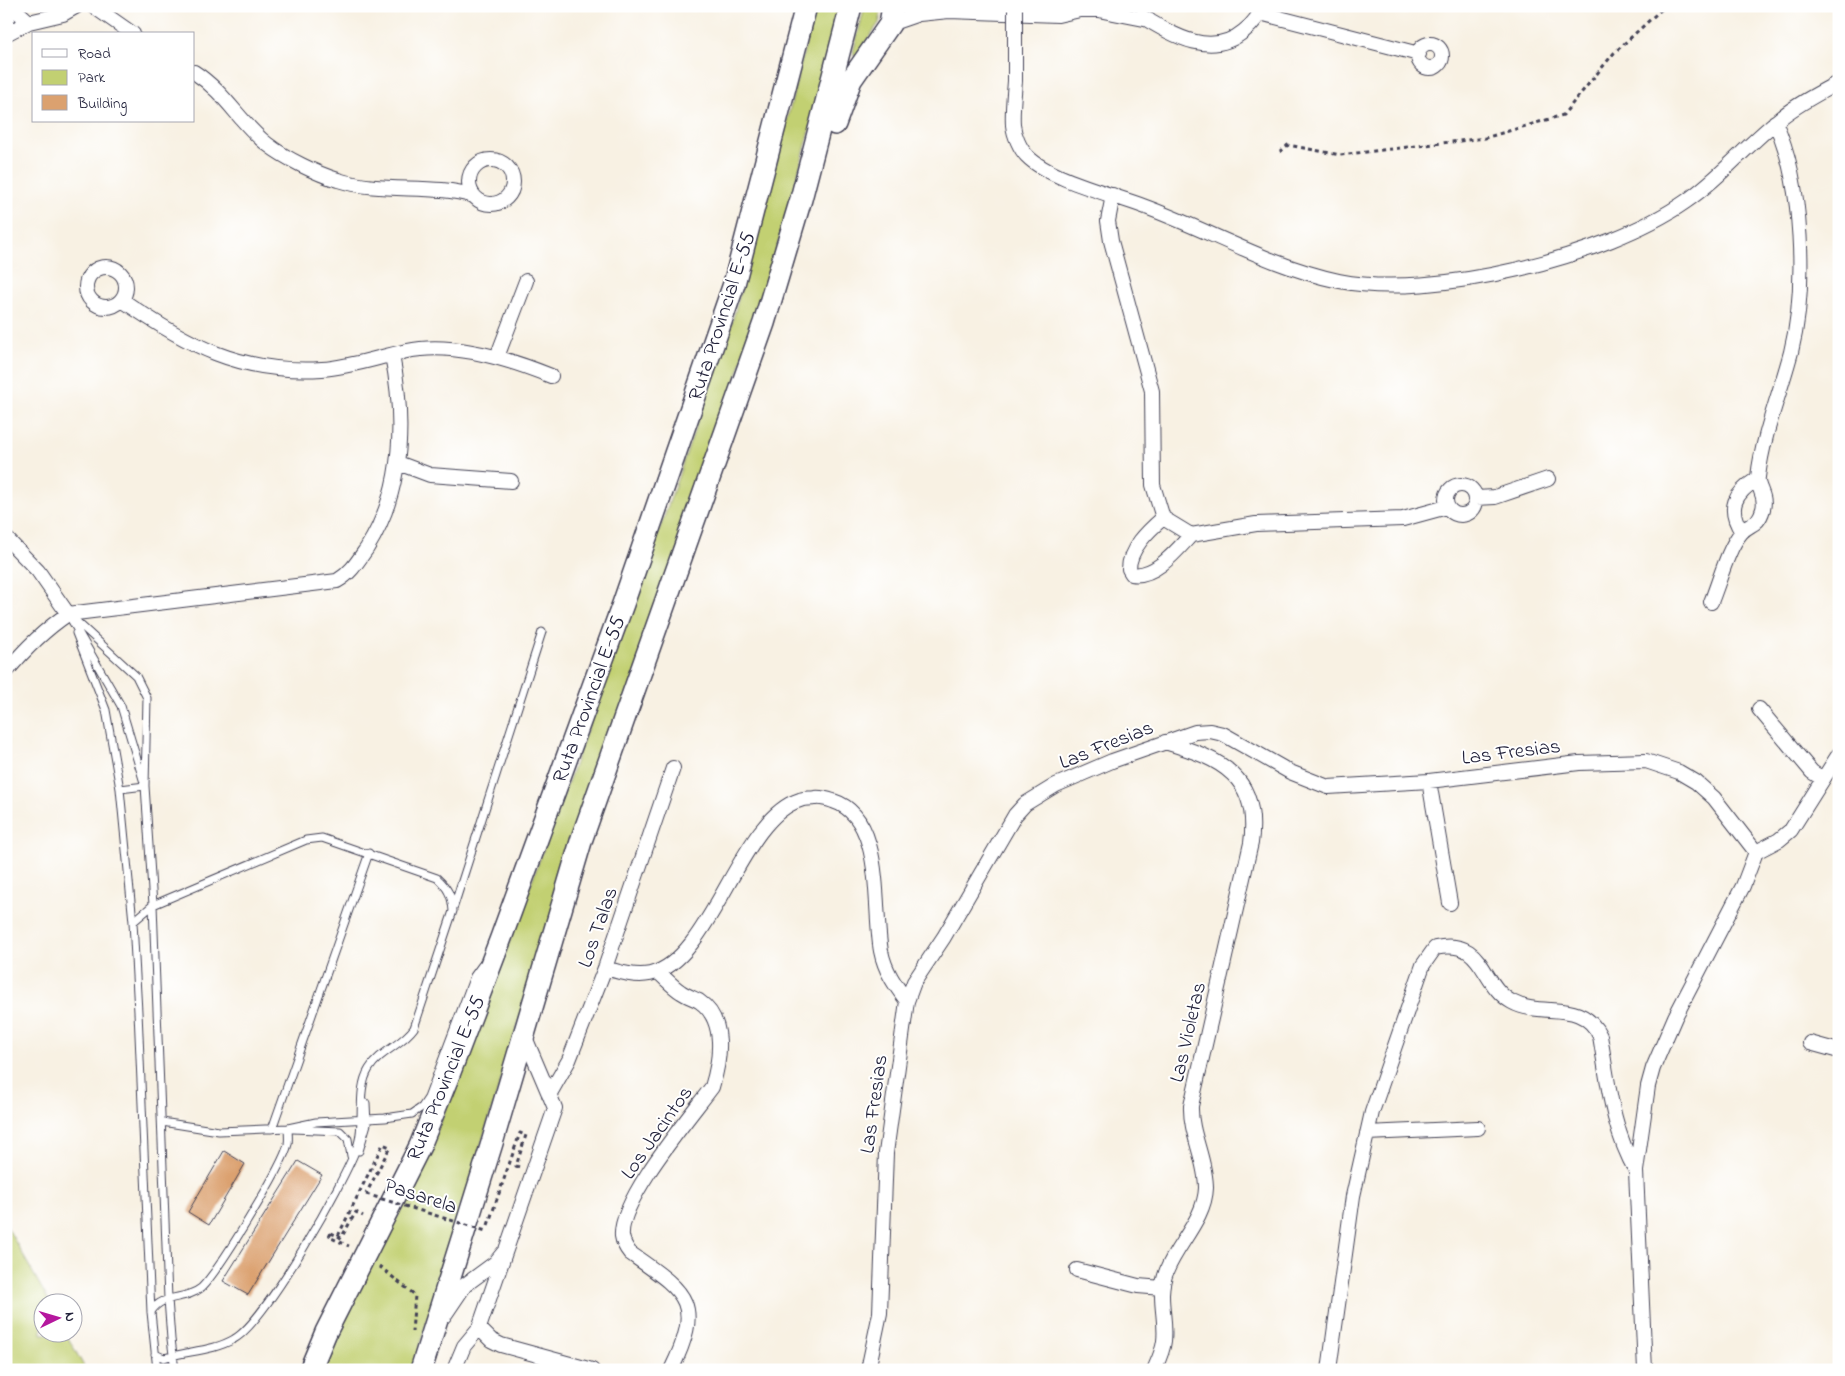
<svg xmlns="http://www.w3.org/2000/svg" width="1845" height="1376" font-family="'Indie Flower',sans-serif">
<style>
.green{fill:#c2d072;stroke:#727956}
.building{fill:#dba16f}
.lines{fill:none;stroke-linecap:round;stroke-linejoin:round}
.service-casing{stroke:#424154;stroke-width:9}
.minor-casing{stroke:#424154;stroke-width:16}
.primary-casing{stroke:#424154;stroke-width:24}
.path{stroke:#424154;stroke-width:3;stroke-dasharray:4 4;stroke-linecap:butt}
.service{stroke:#fff;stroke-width:7}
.minor{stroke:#fff;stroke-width:14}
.primary{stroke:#fff;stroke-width:21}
.minor-bridge-casing{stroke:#424154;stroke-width:16;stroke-linecap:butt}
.path-bridge{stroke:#424154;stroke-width:3;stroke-dasharray:4 4;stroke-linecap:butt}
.minor-bridge{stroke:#fff;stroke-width:14}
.labels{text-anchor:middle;stroke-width:4;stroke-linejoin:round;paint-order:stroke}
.street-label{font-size:21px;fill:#22223b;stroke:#fff}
</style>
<rect width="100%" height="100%" fill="#fff"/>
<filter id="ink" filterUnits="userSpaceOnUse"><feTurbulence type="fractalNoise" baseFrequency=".02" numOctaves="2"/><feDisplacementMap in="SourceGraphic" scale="10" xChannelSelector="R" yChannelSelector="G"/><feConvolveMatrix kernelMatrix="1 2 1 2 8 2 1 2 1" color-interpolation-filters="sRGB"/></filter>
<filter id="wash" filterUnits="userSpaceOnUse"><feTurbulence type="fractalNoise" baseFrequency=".0096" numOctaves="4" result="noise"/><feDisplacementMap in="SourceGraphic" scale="20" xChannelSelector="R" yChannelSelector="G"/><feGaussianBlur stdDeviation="1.12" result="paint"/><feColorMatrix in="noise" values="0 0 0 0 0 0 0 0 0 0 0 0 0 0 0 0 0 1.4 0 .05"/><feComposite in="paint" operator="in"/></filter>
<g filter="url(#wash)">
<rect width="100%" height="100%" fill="#f8f1e3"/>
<!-- green -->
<path class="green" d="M815,6H842L822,89L758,313L518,1024L412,1370H320L355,1295L411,1192L469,1053L643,577L731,326L780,149Z
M865,6H882L879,23L855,57L853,52Z
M6,1225L50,1303L42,1304V1334H66L86,1370H6Z"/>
<g id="blocks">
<!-- building -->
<path class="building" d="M224,1151L245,1164L209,1225L188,1212Z
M298,1161L322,1175L248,1295L223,1281Z"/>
</g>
</g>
<g filter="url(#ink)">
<use href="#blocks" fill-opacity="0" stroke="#424154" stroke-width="1"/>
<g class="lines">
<!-- service casing -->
<g class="service-casing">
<path id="service" d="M68,614L121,706L145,786L153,905L168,1299L171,1339L175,1370
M74,619L136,676L147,698L145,786L120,789
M76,633L106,710L120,789L133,922L138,1012L151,1312L157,1370
M454,906L542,632
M133,922L153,905L306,840L322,838L437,878C448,888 452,896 453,911L414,1028C402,1045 380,1051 369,1069C356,1090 365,1121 358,1144C345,1181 266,1321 234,1339C214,1351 186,1351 164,1358L155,1354
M162,1122L219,1131L288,1128L316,1122L385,1118L412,1114L422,1107L428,1098L474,976L482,965
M272,1129L369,853
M293,1129L340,1131L348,1139L351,1156
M359,1151L367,1124L366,1103
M151,1312C162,1293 185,1301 201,1288C218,1272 283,1166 288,1144C289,1139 288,1133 288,1128"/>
</g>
<!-- minor casing -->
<g class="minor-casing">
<path id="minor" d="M17,6L18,12L29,22
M93,6L133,34
M1260,13L1419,54
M1141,16C1173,35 1211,59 1244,31C1253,24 1259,17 1262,6
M6,20L13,6
M890,24L919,14L949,11L1058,15L1080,10H1098L1149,20
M6,34L29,22L63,14L77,6
M1418 56a12 12 0 1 1 24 0a12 12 0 1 1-24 0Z
M194,72C226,93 240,123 267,144C285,158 317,174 338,180C382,194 432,183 474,196
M1015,81C1014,95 1012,111 1013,125C1014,135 1020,149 1027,156C1049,179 1111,194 1143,206C1209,230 1269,266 1339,281C1433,300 1606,257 1685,202C1719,179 1745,147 1777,121C1795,105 1818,94 1839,82
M469 182a22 22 0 1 1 44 0a22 22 0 1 1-44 0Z
M1113,195L1108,221L1111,241L1152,391L1153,485L1163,518L1191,535L1256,524L1403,519L1447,507
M86 287a20 20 0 1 1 40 0a20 20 0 1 1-40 0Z
M122,300C187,345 240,374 322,369C351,367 378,357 407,351C452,341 509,359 551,376
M497,357L526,281
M398,463L430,475L511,481
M1446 500a15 15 0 1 1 30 0a15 15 0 1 1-30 0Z
M1476,498L1495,497L1548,479
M1163,518C1148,531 1129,549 1129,569L1132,574C1155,578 1177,550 1191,535
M1742,532C1726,508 1735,493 1757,479
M6,538L38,571L68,614
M1711,602C1719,583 1728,548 1741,533C1749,523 1758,527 1763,509C1767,495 1756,487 1758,477C1763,434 1780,394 1791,352C1807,288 1803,183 1775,122
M6,672C25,649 44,630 68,614L337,581C351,573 358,561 367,548C404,489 405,421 392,355
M1759,709L1812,772L1823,779
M1429,781L1450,903
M1756,852L1779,840L1791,830L1839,754
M605,968C619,972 635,977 650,974C712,961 739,818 800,800C804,798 810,799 815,798C821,797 827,799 833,801C885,817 873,908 881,951C885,971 895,985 907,1001
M658,972C666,979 673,987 681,992C687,996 693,998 699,1001C727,1020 720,1061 712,1087C689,1118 619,1200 622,1236C623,1243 626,1248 630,1253C685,1292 705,1301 671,1370
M1810,1043L1839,1051
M549,1095L569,1060L605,968L673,768
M1367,1133L1478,1128
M1077,1270L1138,1286L1162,1288
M444,1316L465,1285L495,1263L504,1252
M479,1328L491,1340L501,1345L592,1370
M454,1370L464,1346L479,1328L555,1108L524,1035
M868,1370L880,1313L886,1153L907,1001L914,982L944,937L1015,815L1025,804L1056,785L1112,761L1195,732L1210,731L1223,734L1290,772L1328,787L1429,781L1579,763L1646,761L1679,772L1696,782L1714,798L1756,852
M1154,1370C1158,1361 1163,1351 1164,1341C1167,1316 1156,1297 1167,1270C1178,1243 1205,1218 1206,1188C1206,1159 1190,1134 1191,1106L1251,843C1260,777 1222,759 1165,742
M1329,1370L1353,1196L1372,1112L1423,965L1435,948C1486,937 1479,984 1512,1002C1543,1019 1581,997 1600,1036C1608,1081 1612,1130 1636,1171
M1645,1370L1636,1171L1648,1086L1653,1068L1675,1017L1743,886L1756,852"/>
</g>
<!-- primary casing -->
<g class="primary-casing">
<path id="primary" d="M835,124L851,80L890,24L893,6
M310,1370L326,1332L420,1146L448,1077L501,938L623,604L734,284L806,6
M421,1370L492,1143L582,838L764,323L801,199L851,6"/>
</g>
<!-- path -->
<path class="path" d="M1280,152L1288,145L1340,155L1485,138L1563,115L1614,53L1665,6
M488,1225L520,1133L526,1135L516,1166L519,1167
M331,1233L329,1237L349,1246
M331,1233L338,1236L383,1144L390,1147L366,1194
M338,1236L341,1238L356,1212L363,1216
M379,1266L415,1295L412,1332"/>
<!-- service -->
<use href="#service" class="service"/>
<!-- minor -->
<use href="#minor" class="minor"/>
<!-- primary -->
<use href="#primary" class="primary"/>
<!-- minor-bridge casing -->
<g class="minor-bridge-casing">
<path id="minor-bridge" d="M1015,81V6"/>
</g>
<!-- path-bridge -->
<path class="path-bridge" d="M366,1194L486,1231"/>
<!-- minor-bridge -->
<use href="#minor-bridge" class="minor-bridge"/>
</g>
</g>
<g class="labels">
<!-- street labels -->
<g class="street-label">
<text transform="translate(721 316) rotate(-72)" y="7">Ruta Provincial E-55</text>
<text transform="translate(588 699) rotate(-70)" y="7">Ruta Provincial E-55</text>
<text transform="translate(1106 744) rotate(-22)" y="7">Las Fresias</text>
<text transform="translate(1511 751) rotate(-7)" y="7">Las Fresias</text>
<text transform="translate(597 927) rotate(-71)" y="7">Los Talas</text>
<text transform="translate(1187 1032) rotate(-77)" y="7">Las Violetas</text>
<text transform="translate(445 1078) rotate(-68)" y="7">Ruta Provincial E-55</text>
<text transform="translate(873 1104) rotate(-82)" y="7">Las Fresias</text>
<text transform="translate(656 1132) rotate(-55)" y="7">Los Jacintos</text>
<text transform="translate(421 1195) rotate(18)" y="7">Pasarela</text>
</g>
</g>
<!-- margin -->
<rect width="1845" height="1376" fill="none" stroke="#fff" stroke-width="25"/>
<!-- legend -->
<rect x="32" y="32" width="162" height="90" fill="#ffffff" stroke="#a7a7b1"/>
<rect x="42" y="49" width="25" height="8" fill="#ffffff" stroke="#a7a7b1"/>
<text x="78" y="58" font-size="15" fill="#22223b">Road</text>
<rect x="42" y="70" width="25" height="15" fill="#c2d072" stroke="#a7a7b1"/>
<text x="78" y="82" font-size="15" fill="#22223b">Park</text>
<rect x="42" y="95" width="25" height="15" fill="#dba16f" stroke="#a7a7b1"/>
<text x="78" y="108" font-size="15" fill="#22223b">Building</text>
<!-- north arrow -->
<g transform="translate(58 1318) rotate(85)"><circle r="24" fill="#ffffff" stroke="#a7a7b1"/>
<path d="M0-4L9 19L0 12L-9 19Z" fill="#b5179e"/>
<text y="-8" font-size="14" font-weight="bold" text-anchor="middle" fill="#22223b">N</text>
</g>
</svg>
